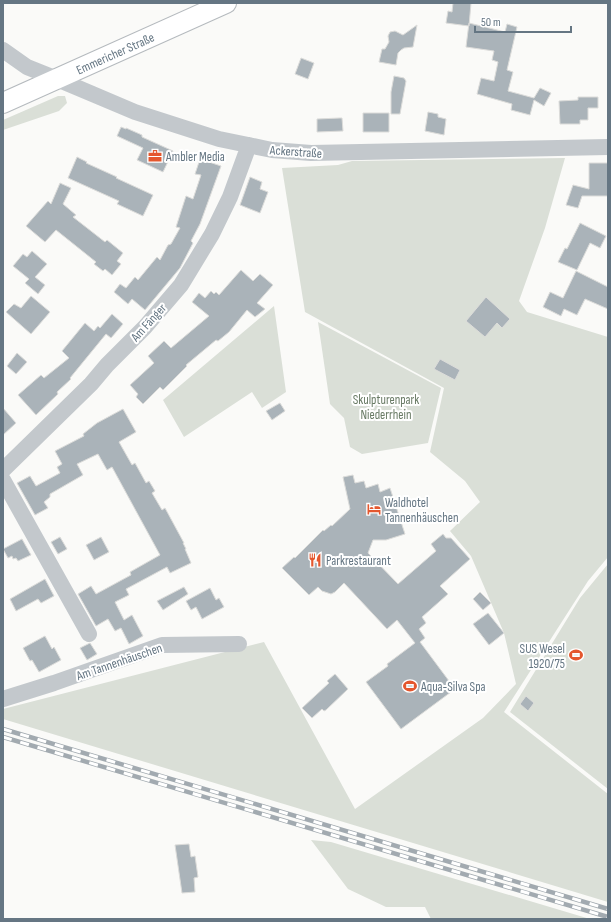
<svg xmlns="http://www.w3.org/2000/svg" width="611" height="922" font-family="'Sofia Sans Condensed',sans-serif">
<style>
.green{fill:#dadfd7}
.building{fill:#aab3b9;stroke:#dcdcda}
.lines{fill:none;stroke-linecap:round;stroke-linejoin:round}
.major-casing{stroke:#b5babe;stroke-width:22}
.minor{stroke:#c3c8cc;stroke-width:16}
.major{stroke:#fff;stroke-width:20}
.rail-casing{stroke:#a2aab0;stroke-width:4.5}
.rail{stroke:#fff;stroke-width:3;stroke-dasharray:9;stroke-linecap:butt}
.labels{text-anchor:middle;stroke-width:4;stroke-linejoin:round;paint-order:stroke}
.street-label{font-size:13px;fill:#657683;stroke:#fff}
.poi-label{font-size:13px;fill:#657683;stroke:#fff;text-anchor:start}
.park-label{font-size:13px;fill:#687a64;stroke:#fff}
</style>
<rect width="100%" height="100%" fill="#fafaf8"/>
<!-- green -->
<path class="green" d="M58,96H65L67,103L59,111L3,130V120Z
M565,158L545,228L519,301L527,312L608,337V557L588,581L504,712L608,794V902L3,719V709L264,642L355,809L483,718L516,684L504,633L471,556L450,531L480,502L465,481L430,452L444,388L305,312L282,168L338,165L352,161Z
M274,306L286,392L262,408L252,392L184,437L163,400Z
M318,322L441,388L428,443L362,454L350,447L344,418L330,404Z
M608,564V789L510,712L580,598Z
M311,840L331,842L590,919H431L425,907H386L348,889Z"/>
<!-- building -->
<path class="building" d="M453,3H471L469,26L446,23L448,11L452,12Z
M469,23L505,32L507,24L517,27L507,70L513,72L508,91L534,98L540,88L551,93L544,106L534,100L530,115L511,110L512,104L477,94L481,78L494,81L498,62L492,60L494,51L466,47Z
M417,25L413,47L404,48L401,50L398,53L396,65L379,62L382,49H385L389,42L388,36L390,32L395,31L403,35Z
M301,58L314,63L308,79L295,74Z
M394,76L404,78L406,81L400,114H391V92Z
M578,97H598V108H588V120H580V124H560L559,101L578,100Z
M428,112L438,114V117L446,119L444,135L425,131Z
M363,113H389V132H363Z
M340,118H342L343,131L317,132V119Z
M121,127L126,129V128L142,135V137L173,151L163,172L137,160L143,148L117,136Z
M77,157L87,162L86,163L117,177L116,178L153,195L143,216L117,204L119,201L68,178Z
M200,159L221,166L200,224L191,241L193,243L180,268L145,310L132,299L128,304L114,292L120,284L126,288L135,277L138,280L157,257L160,260L168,245L171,244L180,228L176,227L186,196L193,199L201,175L195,174Z
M589,163H608V196H582L578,208L566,205L573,185L589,189Z
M250,177L262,182L260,189L268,192L260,213L240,205Z
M60,183L71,188L63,204L76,215L73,217L105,242L107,240L123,253L117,261L121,264L112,275L105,269L103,271L94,264L96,262L56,230L45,242L26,226L48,201L51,204Z
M580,223L606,236L600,248L590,243L577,270L558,262L565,248L567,249Z
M32,251L47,264L35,277L45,285L38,294L25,283L29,279L13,266L23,254L27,257Z
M241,270L253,281L260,274L273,285L257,303L265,309L255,317L247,310L229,332L218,341L216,340L186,365L187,366L163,390L160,387L143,404L136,397L138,394L130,385L154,363L148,356L164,341L171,348L209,316L192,302L199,293L205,298L211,291L214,294L216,292L219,295Z
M576,271L608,287V309L585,299L577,315L564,309L561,316L543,307L550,292L563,298Z
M31,296L50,312L31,334L6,312L14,304L21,308Z
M486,297L510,319L502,328L497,323L485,337L466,321Z
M112,314L123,324L111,338L106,334L70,378L71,379L57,392L58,394L36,415L18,395L41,375L44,378L69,358L62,351L85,323L94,331L98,326L100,328Z
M17,353L27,362L16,374L7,366Z
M440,359L460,370L455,380L434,369Z
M280,403L285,411L272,420L266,411Z
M3,408L16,423L3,435Z
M123,409L136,432L119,442L132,465L135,463L146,483L149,481L155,491L152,493L162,510L165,508L184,543H183L186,549H185L191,563L170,573L167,567L126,589L129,595L115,602L124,620L132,615L143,636L129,644L121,628L115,631L108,619L96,626L78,594L91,586L96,594L131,575L130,572L160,555L112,467L107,470L98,454L77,464L83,475L50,494V497L44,502L48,508L35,515L17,483L30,476L36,486L60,473L57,467L62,464L55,451L84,436L83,434L97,423Z
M353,475L355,483L364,481L366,488L378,484L380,492L390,488L405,534L386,540H373L368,553L398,584L436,551L431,544L443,534L446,538H451L470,559L440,586L448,594L422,617L426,623L419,629L425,638L420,642L455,689L401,729L366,682L388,666L387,664L415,643L397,620L387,629L344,583L335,592L331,594L322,591L318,587L309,595L282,568L294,557L295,558L323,530L324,531L331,525L332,526L350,509L343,477Z
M60,537L67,549L58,554L51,542Z
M101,537L109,552L94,560L86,545Z
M22,539L31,555L18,561L16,558L13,559L12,556L8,558L3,549Z
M45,579L54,596L41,603L38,599L16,611L10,599Z
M184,587L188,594L163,610L157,601Z
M210,588L216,600L219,598L224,607L202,619L196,607L191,610L186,601Z
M480,592L491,603L483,610L473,599Z
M488,613L504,633L489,645L473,624Z
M45,636L52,649L54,647L61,660L39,672L32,660L30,661L23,648Z
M90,643L97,654L87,660L80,648Z
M335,674L348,689L326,710L324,711L322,709L312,718L302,708L329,683L327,681Z
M526,696L534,703L528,711L520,704Z
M189,844L191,857L195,856L198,877L194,878L195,892L182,893L175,845Z"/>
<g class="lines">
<!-- major casing -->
<g class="major-casing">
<path id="major" d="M3,103L226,3"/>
</g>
<!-- minor -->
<path class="minor" d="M3,50L27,67L57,79L135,112L219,139L272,150L311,153L608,147
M3,470L91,384L107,365L145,327L181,285L212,234L230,197L249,145
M3,480L89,634
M3,699L54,683L162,645L239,644"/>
<!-- major -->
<use href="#major" class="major"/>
<!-- rail casing -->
<g class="rail-casing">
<path id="rail" d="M3,729L608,909
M3,737L608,917"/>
</g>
<!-- rail -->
<use href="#rail" class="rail"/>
</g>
<!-- icons -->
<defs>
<g id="office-bare" transform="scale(1.08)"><path d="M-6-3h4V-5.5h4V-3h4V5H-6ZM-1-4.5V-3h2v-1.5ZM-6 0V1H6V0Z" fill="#e4572e" stroke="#fff" stroke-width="2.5" paint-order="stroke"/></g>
<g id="hotel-bare" transform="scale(1.08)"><path d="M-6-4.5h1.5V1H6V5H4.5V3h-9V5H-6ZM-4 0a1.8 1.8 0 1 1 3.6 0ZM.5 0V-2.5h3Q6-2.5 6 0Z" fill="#e4572e" stroke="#fff" stroke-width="2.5" paint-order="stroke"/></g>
<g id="restaurant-bare" transform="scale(1.08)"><path d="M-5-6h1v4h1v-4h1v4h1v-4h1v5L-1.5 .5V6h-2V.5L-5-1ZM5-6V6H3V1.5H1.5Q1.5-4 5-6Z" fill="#e4572e" stroke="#fff" stroke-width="2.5" paint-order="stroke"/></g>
<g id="stadium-bare" transform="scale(1.08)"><path d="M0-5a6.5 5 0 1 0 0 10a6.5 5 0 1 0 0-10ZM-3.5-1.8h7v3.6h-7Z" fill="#e4572e" stroke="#fff" stroke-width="2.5" paint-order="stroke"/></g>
</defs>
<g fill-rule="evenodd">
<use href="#office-bare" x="155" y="156"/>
<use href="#hotel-bare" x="374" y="509"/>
<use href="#restaurant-bare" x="315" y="560"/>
<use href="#stadium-bare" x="576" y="655"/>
<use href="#stadium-bare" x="410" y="686"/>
</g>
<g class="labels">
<!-- street labels -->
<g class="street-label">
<text transform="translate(115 53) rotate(-24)" y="5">Emmericher Straße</text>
<text transform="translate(296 151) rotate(4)" y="5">Ackerstraße</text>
<text transform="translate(148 322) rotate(-48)" y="5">Am Fänger</text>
<text transform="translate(119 661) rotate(-19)" y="5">Am Tannenhäuschen</text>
</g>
<!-- poi labels -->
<g class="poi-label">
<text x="166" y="161">Ambler Media</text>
<text x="385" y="507">Waldhotel<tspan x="385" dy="15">Tannenhäuschen</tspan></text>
<text x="326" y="565">Parkrestaurant</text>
<text x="565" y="653" text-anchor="end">SUS Wesel<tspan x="565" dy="15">1920/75</tspan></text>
<text x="421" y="691">Aqua-Silva Spa</text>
</g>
<!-- park labels -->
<g class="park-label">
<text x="386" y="404">Skulpturenpark<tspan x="386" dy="15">Niederrhein</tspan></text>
</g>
</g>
<!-- border -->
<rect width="611" height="922" fill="none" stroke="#657683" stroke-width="8"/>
<!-- scale -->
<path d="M475 26v6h96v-6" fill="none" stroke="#657683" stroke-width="2"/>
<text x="481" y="26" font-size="12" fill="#657683" stroke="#ffffff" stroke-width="3" paint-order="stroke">50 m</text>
</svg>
